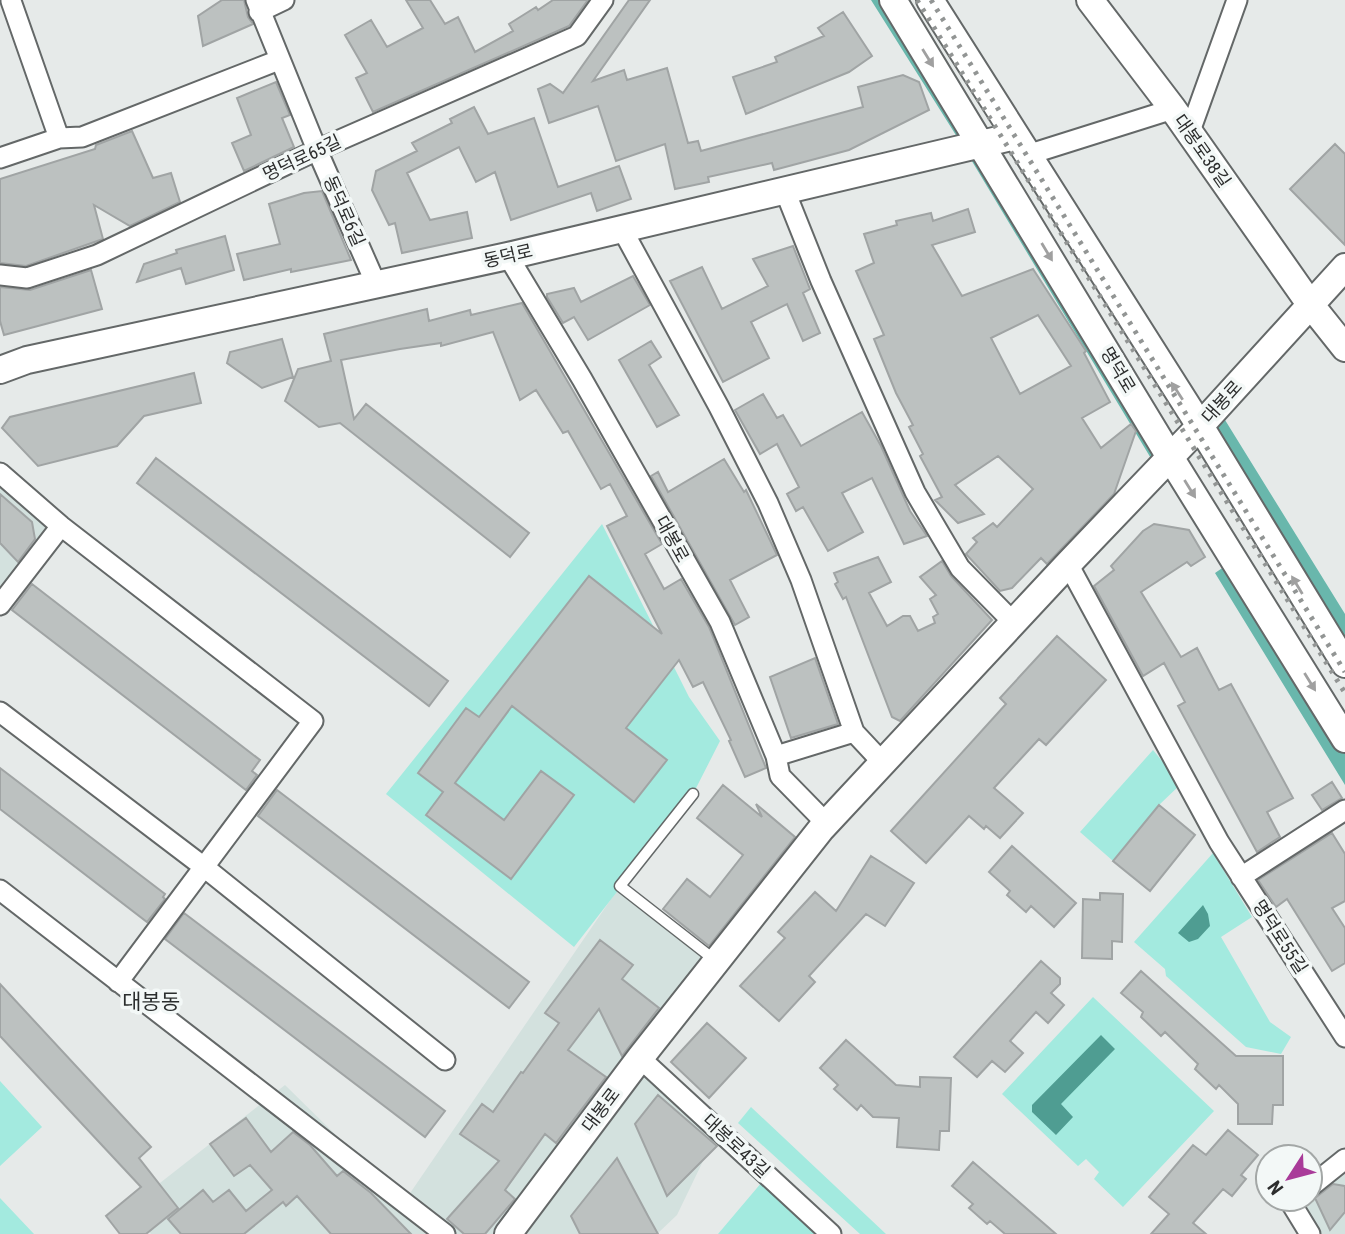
<svg xmlns="http://www.w3.org/2000/svg" width="1345" height="1234" font-family="'Roboto Condensed','Noto Sans KR',sans-serif">
<style>
.built{fill:#d3e1de}
.green{fill:#a3eadf}
.forest{fill:#69b7ac}
.water{fill:#4f9d92}
.building{fill:#bcc1c0;stroke:#a0a4a4;stroke-width:2;fill-rule:evenodd}
.lines{fill:none;stroke-linecap:round;stroke-linejoin:round}
.lane-casing{stroke:#646868;stroke-width:13}
.street-casing{stroke:#646868;stroke-width:23}
.secondary-casing{stroke:#646868;stroke-width:30}
.lane{stroke:#fff;stroke-width:10}
.street{stroke:#fff;stroke-width:19}
.secondary{stroke:#fff;stroke-width:26}
.rail{stroke:#929594;stroke-width:5;stroke-dasharray:3.5 7;stroke-linecap:butt}
.oneway{fill:#a0a0a0}
.labels{text-anchor:middle;stroke-width:7;stroke-linejoin:round;paint-order:stroke}
.street-label{font-size:18px;fill:#2c2d2d;stroke:#f3f8f7}
.quarter-label{font-size:21px;fill:#2a2d2d;stroke:#f3f8f7}
</style>
<rect width="100%" height="100%" fill="#e6eae9"/>
<!-- built -->
<path class="built" d="M0,473L61,526L0,605Z
M620,886L716,962L640,1058L718,1130L677,1215L657,1234H151L128,1208L285,1085L404,1202Z
M1345,1149V1234H1306L1285,1199H1310V1178Z"/>
<!-- green -->
<path class="green" d="M602,524L689,697L720,741L693,794L574,947L386,794Z
M1153,750L1181,784L1159,805L1113,861L1080,832Z
M1213,853L1252,917L1221,937L1270,1022L1291,1037L1281,1054L1246,1047L1166,976L1165,969L1134,942Z
M1093,997L1214,1111L1123,1207L1094,1179L1099,1172L1086,1159L1078,1166L1002,1094Z
M0,1081L42,1127L0,1166Z
M751,1107L886,1234H860L738,1123Z
M762,1182L823,1234H718Z
M0,1198L34,1234H0Z"/>
<!-- forest -->
<path class="forest" d="M871,0H893L1170,457L1158,470L964,148Z
M1217,407L1345,614V664L1200,426Z
M1234,560L1345,739V785L1215,573Z"/>
<!-- water -->
<path class="water" d="M1203,905L1208,914L1210,926L1198,939L1189,942L1178,933Z
M1101,1035L1115,1049L1061,1104L1073,1117L1056,1135L1032,1112V1105Z"/>
<!-- building -->
<path class="building" d="M222,0H244L248,17L253,24L203,46L198,16Z
M406,0H430L445,24L458,17L475,52L513,31L509,24L536,7L538,10L553,0H588L569,26L373,112L356,78L367,73L345,35L371,20L387,47L423,28Z
M629,0H650L593,81L624,70L627,80L667,68L688,143L698,141L701,151L863,107L858,87L903,75L919,82L929,110L849,150L774,170L772,163L708,177L709,182L675,189L665,144L616,161L598,106L549,123L538,89L550,84L563,93Z
M843,12L872,56L849,72L746,114L733,77L777,62L775,57L824,36L818,28Z
M276,82L290,115L282,118L294,147L244,171L232,143L251,135L237,98Z
M474,107L488,134L534,118L558,187L619,166L631,199L597,211L591,193L511,220L495,172L476,182L459,147L407,173L430,220L467,212L472,238L402,253L395,223L389,225L372,190L376,171L417,151L412,143L452,123L450,119Z
M132,131L153,178L171,173L180,202L130,226L94,205L103,239L26,266L0,263V179L95,149L96,145Z
M1335,144L1345,154V245L1290,189Z
M322,191L351,260L291,272V269L244,280L237,254L280,244L269,204L304,193Z
M968,209L975,232L932,245L962,296L1033,269L1086,351L1084,353L1110,402L1082,418L1101,448L1131,424L1136,431L1114,494L1047,564L1041,558L1012,588L1000,591L966,554L977,542L973,538L993,523L997,527L1033,489L998,456L955,485L984,514L958,523L935,500L942,497L920,456L923,454L909,427L913,425L896,393L874,339L884,335L856,271L874,263L864,234L897,225L896,221L931,213L933,221ZM1038,315L1071,366L1020,394L991,338Z
M225,236L234,270L186,284L181,268L137,282L144,264L177,253L176,250Z
M793,246L810,289L803,293L820,333L803,341L787,304L751,322L769,358L723,382L670,281L702,267L722,309L768,286L753,259Z
M91,270L102,309L4,335L0,321V287L30,290Z
M633,276L650,305L588,340L574,317L563,323L547,297V294L574,288L581,302Z
M522,303L662,544L645,554L664,589L681,579L709,627L766,768L745,777L729,741L731,740L703,682L693,687L679,660L626,728L667,760L634,802L512,706L455,783L504,820L541,771L574,795L511,879L426,815L443,792L418,773L466,708L479,717L589,576L662,634L607,526L627,516L610,484L601,489L568,431L563,433L536,390L520,400L493,332L441,346V343L400,349L341,360L354,419L366,404L529,533L510,557L340,423L319,427L285,401L298,369L331,361L324,334L427,309L429,321L470,310L471,315Z
M282,339L293,377L262,388L227,363L230,352Z
M651,341L661,357L649,365L679,415L657,427L619,360Z
M194,373L201,403L144,416L117,446L38,466L2,428L10,417Z
M763,394L777,418L783,415L801,446L862,412L881,446L910,511L927,536L904,544L872,478L842,493L863,532L828,551L803,507L796,511L787,494L799,487L777,444L760,454L735,410Z
M156,458L448,681L429,706L137,483Z
M724,459L744,492L746,490L777,555L730,580L749,617L735,625L651,476L658,472L668,492Z
M0,494L32,522L35,539L18,562L0,543Z
M1154,524L1189,530L1205,557L1191,566L1187,562L1141,592L1181,657L1197,648L1219,690L1231,684L1293,798L1267,812L1280,837L1257,852L1178,706L1185,702L1164,663L1143,676L1094,586L1114,570L1111,566L1143,531Z
M878,557L891,582L869,593L887,626L903,616H910L918,631L935,623L933,617L938,614L930,599L936,595L920,577L942,561L951,576L992,620L900,721L892,717L846,597L843,599L835,584L838,582L834,573Z
M32,584L260,760L252,771L257,775L246,790L12,610Z
M1057,636L1106,680L1046,745L1039,739L994,788L1023,813L1000,838L986,826L984,829L969,816L926,863L891,831L1006,704L1000,698Z
M815,658L838,724L791,738L770,677Z
M0,768L165,894L163,897L165,899L147,922L0,809Z
M1332,782L1342,798L1322,810L1312,795Z
M723,785L762,817L756,804L795,837L709,946L663,909L687,879L710,897L743,855L697,818Z
M277,790L529,982L509,1008L258,816Z
M1159,805L1195,835L1150,891L1113,861Z
M1332,833L1345,854V901L1332,908L1345,928V963L1332,971L1287,899L1276,907L1258,880Z
M1012,846L1076,903L1054,927L1031,906L1026,912L1007,895L1010,891L989,872Z
M871,856L914,883L885,926L866,914L809,976L815,982L779,1021L740,986L785,938L778,932L815,892L836,911Z
M1100,893L1123,894L1122,942L1112,941V959L1082,958L1083,899L1100,900Z
M184,913L445,1111L425,1137L165,939Z
M600,940L633,965L622,979L659,1008L622,1056L599,1009L568,1050L606,1077L556,1143L545,1134L505,1190L515,1199L485,1234H464L447,1219L499,1161L460,1134L482,1104L493,1112L521,1072L523,1073L559,1023L545,1013Z
M1041,961L1060,978V984L1051,993L1064,1005L1048,1023L1036,1012L1010,1041L1023,1053L1005,1072L992,1061L977,1077L954,1057Z
M1141,971L1236,1056H1283V1105H1273L1272,1124H1238V1104L1219,1085L1216,1089L1195,1069L1198,1064L1165,1032L1161,1036L1141,1017L1143,1012L1121,993Z
M0,984L151,1147L139,1158L178,1208L146,1234H120L106,1216L141,1187L0,1036Z
M707,1023L746,1058L709,1098L671,1062Z
M846,1040L896,1085L920,1087V1077L951,1078L949,1131H940L939,1150L897,1147L899,1118L873,1117L861,1105L857,1110L834,1089L838,1085L820,1068Z
M658,1095L717,1146L667,1196L635,1124Z
M246,1118L271,1152L293,1132L310,1145L337,1176L343,1171L371,1193L411,1234H331L297,1196L286,1206L283,1202L244,1234H181L168,1219L203,1190L213,1202L229,1190L246,1211L272,1190L250,1165L234,1176L210,1144Z
M1228,1130L1258,1155L1241,1175L1246,1179L1232,1196L1223,1189L1193,1223L1206,1234H1151L1169,1214L1149,1197L1193,1145L1206,1155Z
M617,1158L648,1216L658,1234H580L571,1216Z
M973,1162L1056,1234H1005L990,1221L987,1224L969,1208L973,1204L952,1186Z
M1333,1184L1345,1186V1212L1330,1230L1315,1198Z"/>
<g class="lines">
<!-- lane casing -->
<g class="lane-casing">
<path id="lane" d="M693,794L620,886L716,961"/>
</g>
<!-- street casing -->
<g class="street-casing">
<path id="street" d="M256,0L317,150L376,284
M11,1L59,138
M259,12L284,0
M1189,134L1237,0
M1027,155L1173,109
M0,158L59,138L82,137L279,60
M785,191L821,281L915,492L960,568L1013,622
M622,229L719,407L768,503L801,580L854,732L883,763
M508,256L582,379L720,622L776,756L780,776L826,823
M0,275L27,278L97,255L317,150L577,36L603,0
M0,473L61,526L313,721L118,982
M1068,564L1219,842L1345,1037
M0,605L61,526
M0,712L204,867L445,1060
M776,756L854,732
M1241,877L1345,810
M0,890L445,1234
M640,1058L831,1234
M1310,1187L1345,1159
M1295,1199L1291,1203L1310,1234"/>
</g>
<!-- secondary casing -->
<g class="secondary-casing">
<path id="secondary" d="M893,0L1170,457L1345,739
M930,0L1200,426L1345,664
M1090,0L1173,109L1310,304L1345,348
M0,370L27,360L508,256L1015,136
M508,1234L640,1058L821,829L1068,564L1200,426L1345,267"/>
</g>
<!-- lane -->
<use href="#lane" class="lane"/>
<!-- street -->
<use href="#street" class="street"/>
<!-- secondary -->
<use href="#secondary" class="secondary"/>
<!-- rail -->
<path class="rail" d="M917,0L1345,693
M931,0L1345,672"/>
</g>
<!-- one-way arrows -->
<defs><path id="oneway-solid" d="M-6-.8H1V-3.2L6.5 0L1 3.2V.8H-6Z" transform="scale(1.75)"/></defs>
<g class="oneway">
<use href="#oneway-solid" transform="translate(928 58) rotate(58)"/>
<use href="#oneway-solid" transform="translate(1047 252) rotate(59)"/>
<use href="#oneway-solid" transform="translate(1177 391) rotate(-123)"/>
<use href="#oneway-solid" transform="translate(1190 489) rotate(58)"/>
<use href="#oneway-solid" transform="translate(1297 585) rotate(-121)"/>
<use href="#oneway-solid" transform="translate(1310 682) rotate(58)"/>
</g>
<g class="labels">
<!-- street labels -->
<g class="street-label">
<text transform="translate(1202 151) rotate(55)" y="6">대봉로38길</text>
<text transform="translate(302 158) rotate(-25)" y="6">명덕로65길</text>
<text transform="translate(344 211) rotate(66)" y="6">동덕로6길</text>
<text transform="translate(508 256) rotate(-13)" y="6">동덕로</text>
<text transform="translate(1118 370) rotate(59)" y="6">명덕로</text>
<text transform="translate(1222 402) rotate(-48)" y="6">대봉로</text>
<text transform="translate(672 539) rotate(61)" y="6">대봉로</text>
<text transform="translate(1280 937) rotate(57)" y="6">명덕로55길</text>
<text transform="translate(601 1110) rotate(-53)" y="6">대봉로</text>
<text transform="translate(736 1146) rotate(43)" y="6">대봉로43길</text>
</g>
<!-- quarter labels -->
<g class="quarter-label">
<text x="151" y="1009">대봉동</text>
</g>
</g>
<!-- north arrow -->
<g transform="translate(1289 1178) rotate(234)"><circle r="33" fill="#f3f8f7" stroke="#a3a7a6" stroke-width="2"/>
<path d="M0-5L12 26L0 18L-12 26Z" fill="#a93b99"/>
<text y="-10" font-size="19" font-weight="bold" text-anchor="middle" fill="#2c2d2d">N</text>
</g>
</svg>
